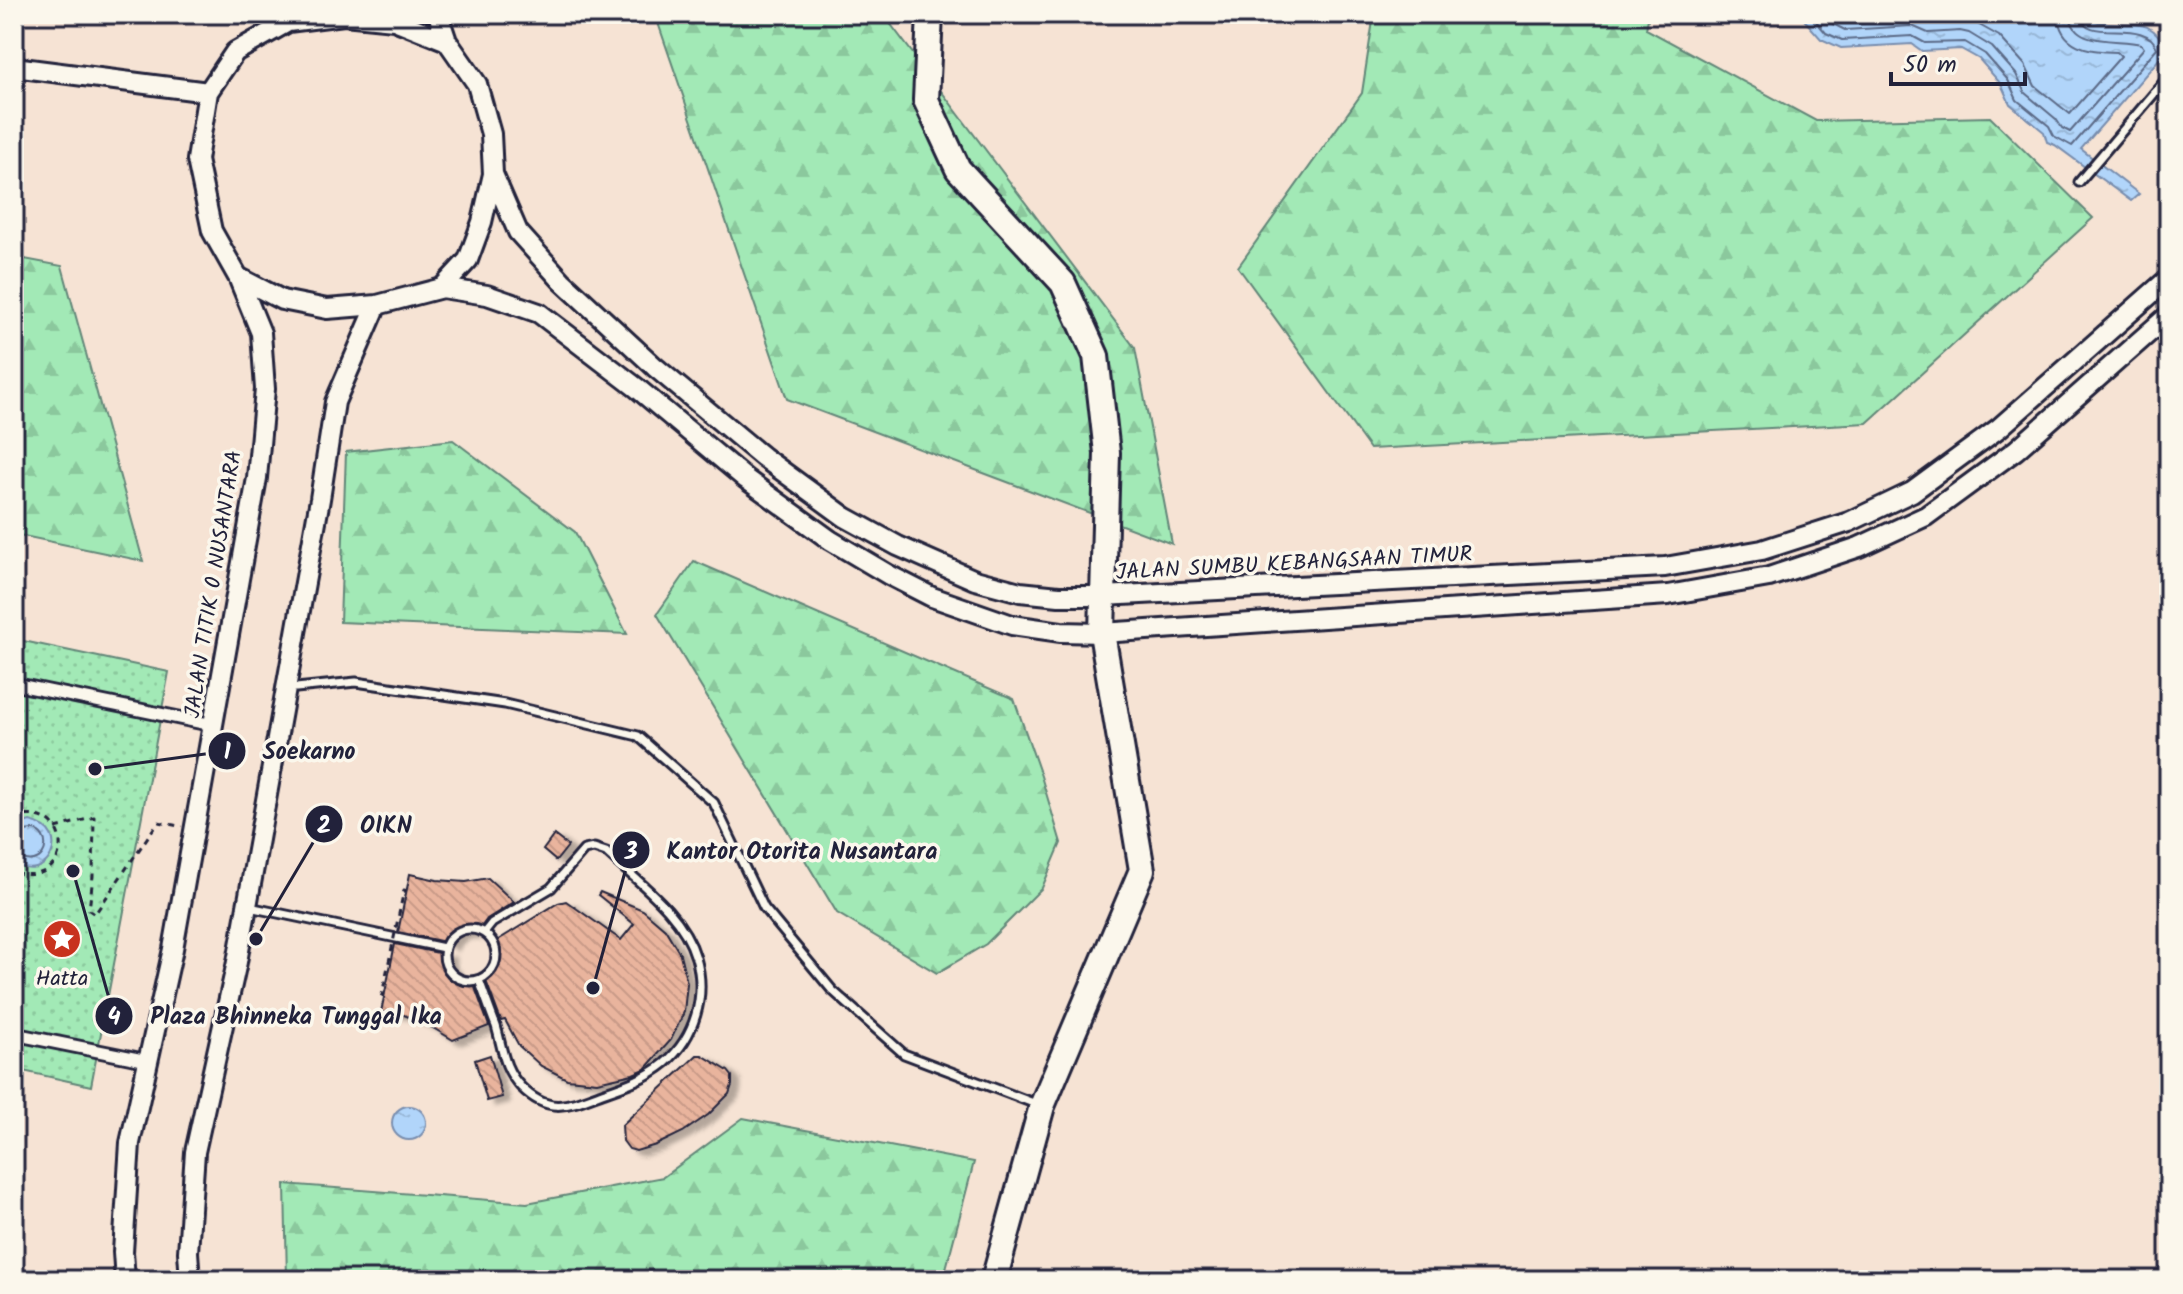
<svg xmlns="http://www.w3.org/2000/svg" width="2183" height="1294" font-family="Kalam,sans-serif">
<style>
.forest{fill:url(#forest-firs);stroke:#628678;stroke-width:2}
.park{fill:url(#park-dots);stroke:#628678;stroke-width:2}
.water{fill:url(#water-ripples);stroke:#788dae;stroke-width:2}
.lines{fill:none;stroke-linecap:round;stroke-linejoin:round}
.shore{stroke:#5b6a87;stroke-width:2}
.building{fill:url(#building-back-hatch);stroke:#22223b;stroke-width:2;filter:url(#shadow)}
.service-casing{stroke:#22223b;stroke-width:13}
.pedestrian-casing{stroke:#22223b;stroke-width:17}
.tertiary-casing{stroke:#22223b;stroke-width:24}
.trunk-casing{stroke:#22223b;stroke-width:30}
.path{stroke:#22223b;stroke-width:3;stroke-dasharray:6 6;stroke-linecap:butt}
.service{stroke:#fbf7ec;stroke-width:7}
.pedestrian{stroke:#fbf7ec;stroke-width:11}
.tertiary{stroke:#fbf7ec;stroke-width:18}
.trunk{stroke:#fbf7ec;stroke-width:24}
.path-bridge{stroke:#22223b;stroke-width:3;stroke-dasharray:6 6;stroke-linecap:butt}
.labels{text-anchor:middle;stroke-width:7;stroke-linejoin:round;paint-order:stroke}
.street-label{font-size:22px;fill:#22223b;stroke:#fbf7ec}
.poi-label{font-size:22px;fill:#22223b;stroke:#fbf7ec}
.leader{fill:none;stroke:#22223b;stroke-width:3}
.callout-dot{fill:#22223b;stroke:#fbf7ec;stroke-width:3}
.mark-label{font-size:24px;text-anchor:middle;font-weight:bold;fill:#fff}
.callout-label{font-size:24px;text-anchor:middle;font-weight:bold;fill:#22223b;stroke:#fbf7ec;stroke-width:7;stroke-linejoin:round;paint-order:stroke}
</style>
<defs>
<pattern id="forest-firs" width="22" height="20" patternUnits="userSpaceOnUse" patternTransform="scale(2)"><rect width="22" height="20" fill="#a2e9b6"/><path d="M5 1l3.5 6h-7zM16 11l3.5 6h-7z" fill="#8bc89d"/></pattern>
<pattern id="park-dots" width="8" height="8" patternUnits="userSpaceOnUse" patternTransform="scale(2)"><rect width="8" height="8" fill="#a2e9b6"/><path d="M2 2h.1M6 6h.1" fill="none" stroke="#8bc89d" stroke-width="1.8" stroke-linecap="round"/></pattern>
<pattern id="water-ripples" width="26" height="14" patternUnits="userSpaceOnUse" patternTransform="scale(2)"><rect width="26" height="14" fill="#b1d5fa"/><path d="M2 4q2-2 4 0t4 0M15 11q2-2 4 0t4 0" fill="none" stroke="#98b7d7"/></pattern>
<pattern id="building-back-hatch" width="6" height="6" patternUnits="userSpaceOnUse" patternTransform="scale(2)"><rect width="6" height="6" fill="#e9b49d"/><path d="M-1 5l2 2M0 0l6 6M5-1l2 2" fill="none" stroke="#c89a88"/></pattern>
<filter id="shadow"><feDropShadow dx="8" dy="4.5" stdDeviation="2" flood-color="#0004"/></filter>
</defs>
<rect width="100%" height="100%" fill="#f6e3d4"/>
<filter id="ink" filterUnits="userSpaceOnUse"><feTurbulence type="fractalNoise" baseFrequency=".0125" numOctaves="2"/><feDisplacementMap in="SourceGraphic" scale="16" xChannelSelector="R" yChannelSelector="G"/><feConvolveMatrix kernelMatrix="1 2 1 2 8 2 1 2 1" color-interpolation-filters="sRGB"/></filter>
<g filter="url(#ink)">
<!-- forest -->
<path class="forest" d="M655,14H883L1135,348L1172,544L787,399Z
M1374,14H1649L1646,29L1816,121L1990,117L2093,218L1867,423L1370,449L1238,267L1362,93Z
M14,257L62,266L143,561L14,534Z
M453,440L575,532L627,634L340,622L346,452Z
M694,561L1014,699L1041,776L1061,843L1042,888L986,944L937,973L837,913L657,614Z
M743,1118L974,1162L943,1280H287L285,1184L527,1203L663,1177Z"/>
<!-- park -->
<path class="park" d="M14,639L169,672L91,1086L14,1069Z"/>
<!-- water -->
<path class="water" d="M1799,14H2081C2087,17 2093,20 2099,22C2130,27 2151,14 2167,50L2081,149L2139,194L2131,201L2055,145L2047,142L2044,132L2010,104L2001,84L1979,59L1961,49L1922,51L1912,44L1841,48L1821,39Z
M30,821C76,831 45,888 14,862V828L20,824Z
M392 1123a17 17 0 1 1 34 0a17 17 0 1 1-34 0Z"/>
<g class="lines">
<!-- shore -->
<path class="shore" d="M1810,14L1826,33L1842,40L1912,36L1925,43L1965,42L1985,54L2008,80L2017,100L2049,126L2054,136L2072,146L2157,48C2145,15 2084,46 2080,14
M1823,14L1833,24L1845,30L1912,26L1928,33L1960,31L1969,33L1992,47L2016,74L2025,93L2056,119L2062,128L2070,132L2144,48L2141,44C2117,38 2072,47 2070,14
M1839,14L1847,18L1912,14L1931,20L1960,19L1972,21L1999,36L2025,65L2035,86L2070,114L2121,56L2117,52C2090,52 2059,47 2058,14
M14,834C21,833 27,829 34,830C49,834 49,856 34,860C27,862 21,858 14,857"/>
</g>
<!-- building -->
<path class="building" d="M554,835L568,846L556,861L543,850Z
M410,874L437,880L466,882L488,878L514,902L487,919L479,930L478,935L472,933L462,934L453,940L450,946L445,942L398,932Z
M600,892L643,910L665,929L680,954L687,983L684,1012L671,1040L645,1069L633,1074L597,1082L567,1079L541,1066L519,1046L505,1020L501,1021L485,978L481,974L488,969L492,958L490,945L558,903L566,901L621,940L634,924L598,895Z
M395,944L443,954L448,953V962L455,972L466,977H473V982L489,1026L453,1040L428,1025L404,1015L381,1012Z
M490,1055L502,1097L487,1101L475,1060Z
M697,1055H702L728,1071L732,1076V1085L729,1094L708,1115L683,1132L656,1145L636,1151L629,1149L623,1141L622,1125Z"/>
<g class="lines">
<!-- service casing -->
<g class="service-casing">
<path id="service" d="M2079,182L2169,76
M286,689L356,682L505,704L638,736L714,803L764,908L832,990L904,1054L1036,1104
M249,907L444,948
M444 955a26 26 0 1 1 52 0a26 26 0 1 1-52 0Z
M479,980C485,996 490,1011 496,1026C503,1050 503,1068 521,1087C551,1117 571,1104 605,1092C626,1085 648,1077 665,1063C695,1037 707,996 696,958C683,913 638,882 606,852L594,848L584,850L551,888L492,923L484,933"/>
</g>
<!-- pedestrian casing -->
<g class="pedestrian-casing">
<path id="pedestrian" d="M14,684L213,725
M14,1034L148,1061"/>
</g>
<!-- tertiary casing -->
<g class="tertiary-casing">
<path id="tertiary" d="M438,14L447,41
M14,67L208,92
M493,174L518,232L562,281L655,367L763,457L845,517L898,546L975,580L1020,592L1059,596H1103L1665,567L1762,550L1849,522L1912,492L1999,428L2169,278
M442,288L468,260L482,222L493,174L491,134L477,84L447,41L394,20L344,15L288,22L235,52L208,92L197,160L212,231L238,277L282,300L327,309L377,305L442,288L487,295L539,313L637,388L746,479L830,540L889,575L932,597L1012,625L1061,632L1102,633L1668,595L1769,577L1859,547L1926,516L2016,450L2169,315
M125,1280L123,1252L130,1143L173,949L257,478L265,389L261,333L238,277
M190,1280L188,1252L195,1152L237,962L320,499L335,402L377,305"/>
</g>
<!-- trunk casing -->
<g class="trunk-casing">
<path id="trunk" d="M930,14L926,100L958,169L1063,283L1096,356L1107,453L1102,633L1142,870L1042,1106L994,1280"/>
</g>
<!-- path -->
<path class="path" d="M2157,14L2162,17L2169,30
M14,818C76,799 75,891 14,872
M56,828L94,817L93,876L89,910L95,914L158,822L179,826"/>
<!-- service -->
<use href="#service" class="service"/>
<!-- pedestrian -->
<use href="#pedestrian" class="pedestrian"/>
<!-- tertiary -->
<use href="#tertiary" class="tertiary"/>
<!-- trunk -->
<use href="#trunk" class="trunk"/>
<!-- path-bridge -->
<path class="path-bridge" d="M385,996L382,995L404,890L407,891"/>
</g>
</g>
<!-- icons -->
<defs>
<g id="sight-disc" transform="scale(2)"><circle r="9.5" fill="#c8321e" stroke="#fbf7ec"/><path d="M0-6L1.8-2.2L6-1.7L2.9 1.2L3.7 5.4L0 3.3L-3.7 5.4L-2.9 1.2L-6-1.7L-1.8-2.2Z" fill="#fff"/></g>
</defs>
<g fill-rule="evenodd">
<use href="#sight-disc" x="62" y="939"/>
</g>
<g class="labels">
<!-- street labels -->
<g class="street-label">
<text transform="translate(1294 562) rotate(-3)" y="8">JALAN SUMBU KEBANGSAAN TIMUR</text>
<text transform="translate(212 584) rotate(-81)" y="8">JALAN TITIK 0 NUSANTARA</text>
</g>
<!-- poi labels -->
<g class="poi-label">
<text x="62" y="985">Hatta</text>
</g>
</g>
<!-- callouts -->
<path class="leader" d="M95 769L227 751M256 939L324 824M593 988L631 850M73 871L114 1016"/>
<g class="callout-dot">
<circle cx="95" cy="769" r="8"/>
<circle cx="256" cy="939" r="8"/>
<circle cx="593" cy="988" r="8"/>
<circle cx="73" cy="871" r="8"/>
<circle cx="227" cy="751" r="20"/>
<circle cx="324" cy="824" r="20"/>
<circle cx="631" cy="850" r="20"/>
<circle cx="114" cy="1016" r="20"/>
</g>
<g class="mark-label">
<text x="227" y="759">1</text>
<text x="324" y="833">2</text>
<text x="631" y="859">3</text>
<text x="114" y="1024">4</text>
</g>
<g class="callout-label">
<text x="309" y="759">Soekarno</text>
<text x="386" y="833">OIKN</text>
<text x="802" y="859">Kantor Otorita Nusantara</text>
<text x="296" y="1024">Plaza Bhinneka Tunggal Ika</text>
</g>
<!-- margin -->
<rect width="2183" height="1294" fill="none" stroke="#fbf7ec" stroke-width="48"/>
<rect x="24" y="24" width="2135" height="1246" fill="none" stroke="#22223b" stroke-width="3" filter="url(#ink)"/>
<!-- scale -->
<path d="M1891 72v12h134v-12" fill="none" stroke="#22223b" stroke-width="4"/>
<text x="1903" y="72" font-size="24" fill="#22223b" stroke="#fbf7ec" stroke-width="6" paint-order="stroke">50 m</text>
</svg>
